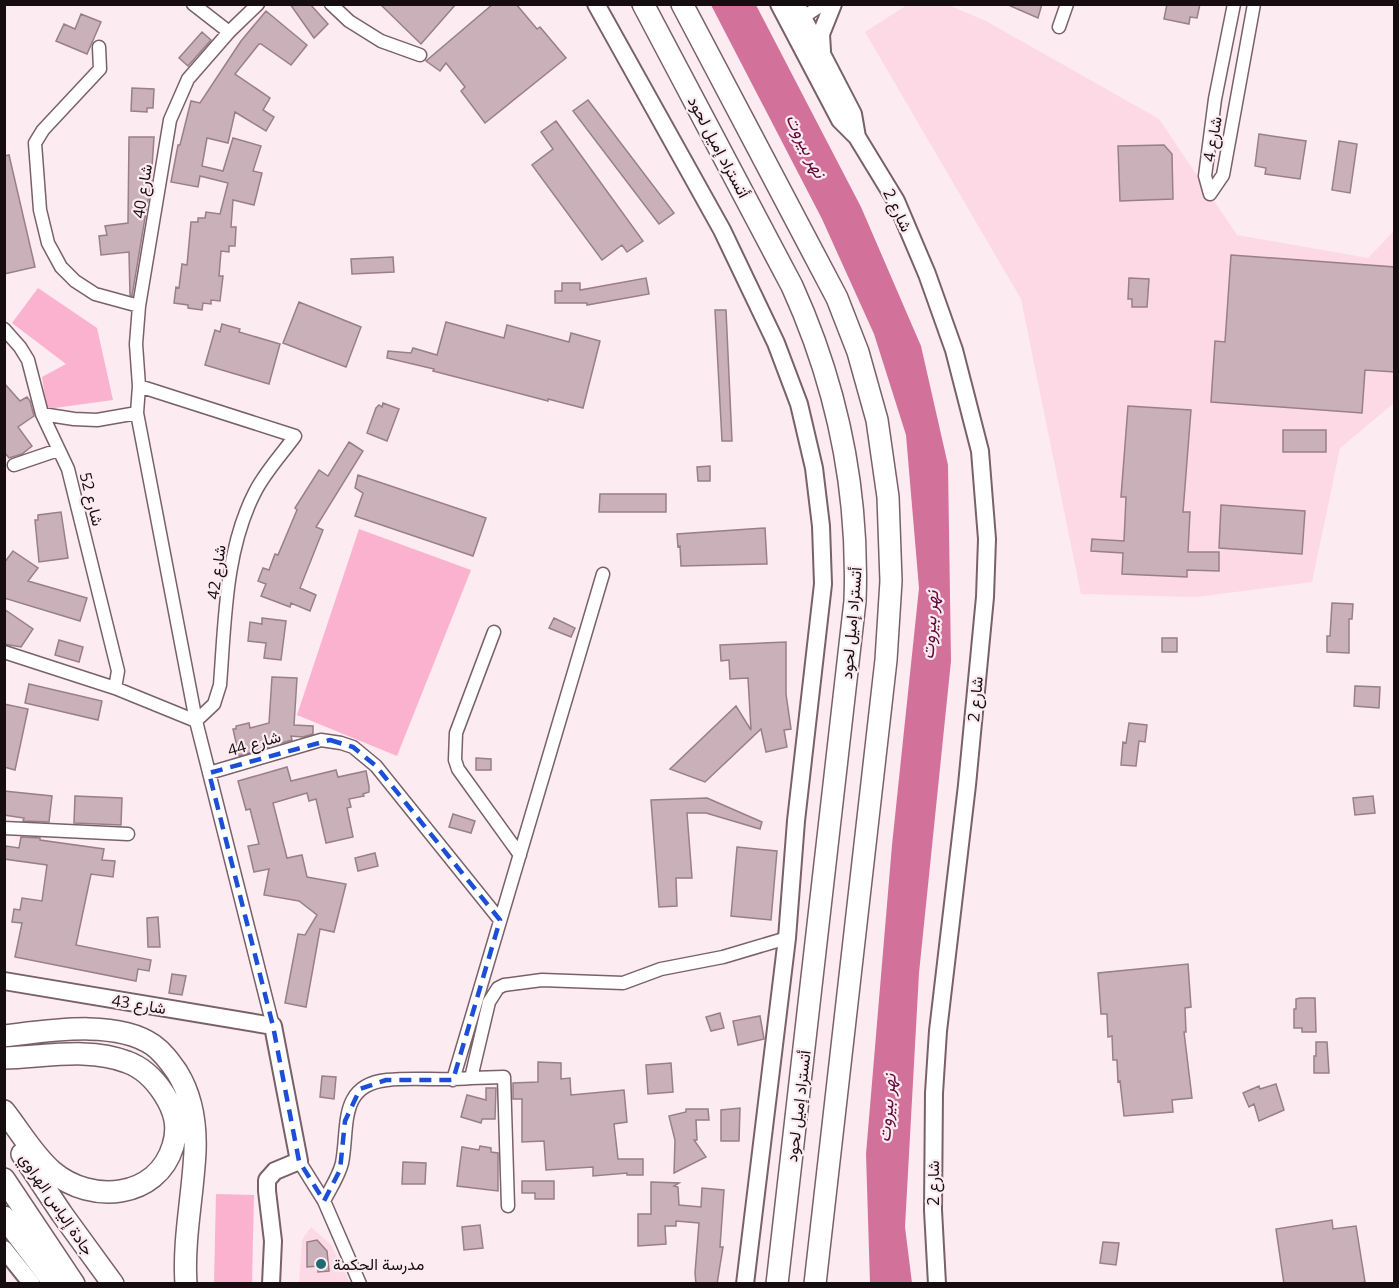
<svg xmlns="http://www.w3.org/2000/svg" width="1399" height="1288" font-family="'Open Sans',Vazirmatn,sans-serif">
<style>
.built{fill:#fcd9e5}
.green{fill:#fbb2ce}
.water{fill:#d2729a}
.building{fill:#cab0b9;stroke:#987f88;stroke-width:1.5}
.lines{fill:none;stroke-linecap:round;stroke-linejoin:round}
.street-casing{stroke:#79616a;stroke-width:15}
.secondary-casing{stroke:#79616a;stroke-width:20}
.highway-casing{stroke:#79616a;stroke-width:24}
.street{stroke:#fff;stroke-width:12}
.secondary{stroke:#fff;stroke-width:16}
.highway{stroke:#fff;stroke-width:21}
.marked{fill:none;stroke:#1d4ed8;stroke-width:4.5;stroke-dasharray:12 8;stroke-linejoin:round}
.poi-dot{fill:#206b73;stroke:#fcebf0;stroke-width:2}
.labels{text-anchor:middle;stroke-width:4.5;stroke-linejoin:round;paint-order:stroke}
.street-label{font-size:16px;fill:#160d10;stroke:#fcebf0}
.poi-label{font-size:16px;fill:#160d10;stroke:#fcebf0;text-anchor:start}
.water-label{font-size:18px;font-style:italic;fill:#630a3a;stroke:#fcebf0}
</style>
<rect width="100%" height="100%" fill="#fcebf0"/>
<!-- built -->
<path class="built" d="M907,5H948L986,21L1159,119L1237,235L1368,258L1394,231V403L1340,448L1312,582L1196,597L1081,594L1021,299L865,32Z
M311,1227L331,1245L350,1283L299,1284L302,1240Z"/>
<!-- green -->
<path class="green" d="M38,288L97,328L113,400L47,409L42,377L66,364L12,323Z
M359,529L471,570L397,756L297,715Z
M216,1194L254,1195L252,1283H214Z"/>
<!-- water -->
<path class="water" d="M711,5H756L861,207L921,346L948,465L951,661L919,973L905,1227L912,1283H870L866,1154L892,845L919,588L906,435L874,334L822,219Z"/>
<!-- building -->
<path class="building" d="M290,4H310L328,24L314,38Z
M380,4H456L421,44Z
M493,4H516L537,29L540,27L566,58L485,123L461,91L465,87L446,63L440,71L426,61Z
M1006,4H1042L1038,18Z
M1167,4H1200L1197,18L1190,17L1189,24L1164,19Z
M266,11L307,45L291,65L261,44H259L235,74L270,98L263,110L274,117L266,131L235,112L228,143L207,138L202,166L223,171L233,138L261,146L253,171L262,173L254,205L233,200L231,227H236L235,246H229V252L221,251L219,276H223L220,301L211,300V304L203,303L202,310L188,308V305L174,303L176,287L179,288L182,264L187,265L191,222H198V218H205L206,212L220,214L228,183L200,176L198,187L171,182L178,145H180L191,101L200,103L241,41Z
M81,14L101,22L87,54L56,41L64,24L75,29Z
M202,32L211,40L188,66L179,58Z
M132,88L154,89L153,108H147V112L131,111Z
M588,100L674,213L659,224L573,111Z
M556,121L643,241L627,252L622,245L602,260L532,165L553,149L541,132Z
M1259,134L1306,141L1300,179L1265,174L1266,168L1255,166Z
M129,137H154L151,182L132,296L130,295L129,252L101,255L99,236L107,235L105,226L128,223Z
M1339,141L1357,144L1350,193L1332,190Z
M1164,145L1172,154L1173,199L1120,201L1118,146Z
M9,155L35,267L4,274V156Z
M1231,255L1395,267V372L1365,370L1362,413L1211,402L1215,341L1225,342Z
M393,257L394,272L352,274L351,259Z
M646,278L649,294L587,305V303H555V291H562V283H580V290Z
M1129,278L1149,279L1147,307H1132V299H1128Z
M299,302L361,327L346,367L283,343Z
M715,310H726L732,441H722Z
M446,322L504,338L507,325L569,342L571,333L600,341L583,408L548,399V401L433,371L434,369L387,358L388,351L411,353L413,348L437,355Z
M222,324L240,329L239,332L280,344L269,384L205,365L215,330L220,332Z
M4,383L20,401L27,397L30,401L34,416L18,427L32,446L22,454L9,458L4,452Z
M383,403L399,409L387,441L367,433L376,408L379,405L382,407Z
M1128,406L1191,410L1183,512H1190L1188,552H1219V571L1187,570V577L1122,574L1123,553L1091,551L1092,539L1124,541L1126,497H1121Z
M1283,430H1326V452H1283Z
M349,442L363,451L316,527L323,530L300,588L316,595L310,611L291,603L290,607L261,596L266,584L258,581L263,568L269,570L275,554L278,555L297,510L295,508L319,470L328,476Z
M710,466V481H698L697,467Z
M358,475L486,518L473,556L355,516L363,493L355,488Z
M600,494H666V512H599Z
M1221,505L1305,511L1302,554L1219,548Z
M61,512L68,558L39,562L35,520H38V515Z
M765,528L767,564L681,566L680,546L678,547L677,534Z
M13,551L38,568L28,581L87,598L80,621L4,598V563Z
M1332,603L1353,604L1352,619H1349V653L1327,652V636H1330Z
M4,609L33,629L21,647L4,644Z
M262,618L286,621L281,660L264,658L266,643L248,641L250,622L262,624Z
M554,618L575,628L571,637L549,628Z
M1162,638H1177V652H1162Z
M59,640L83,647L79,662L55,655Z
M786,642V694L791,729L784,730L787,747L766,752L761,729L705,782L670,769L736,706L751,730L748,678L730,679L729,660L721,661L720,645Z
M272,677L297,678L294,725L313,726V734L303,737L291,736L292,740L239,756L233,729H236V726L249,723L250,728L269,723Z
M29,684L102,701L98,720L25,703Z
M1355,686L1380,687L1379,708L1354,706Z
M4,704L28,709L15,770L4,767Z
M1129,723L1147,725L1145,742L1139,741L1136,766L1121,765L1123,742L1126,743Z
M476,758L491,759V770H476Z
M287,767L291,781L336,770L338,777L366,771L369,786V792L363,794L364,796L349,799L351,807L347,808L353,837L326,843L316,799L309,801L307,793L273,803L287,858L302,855L307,877L346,884L334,932L320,929L306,1007L285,1003L298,934L305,935L317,915L299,901L264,895L269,869L254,872L248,846L259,844L250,809L246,810L238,781Z
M4,791L52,796L49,822L23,821L24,818L4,815Z
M75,796L122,798L121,825L74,823Z
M1373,796L1375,813L1355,815L1353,798Z
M707,798L762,822L760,829L706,813H687L692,878H676L677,906L659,907L651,800Z
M453,814L475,821L471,833L449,827Z
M21,837L40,838V840L104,849L102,860L115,861L113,877L91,874L76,945L151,960L149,971L138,969L136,981L15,957L22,923L12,922L14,909L20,910L22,898L42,901L47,865L4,859L6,846L19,848Z
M737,847L777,851L771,920L731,916Z
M375,853L378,866L358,871L355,858Z
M158,917L160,947H148L147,918Z
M1188,964L1191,1007L1185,1008L1186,1032H1184L1192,1098L1172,1100L1173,1112L1124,1116L1120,1081L1118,1082L1117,1060H1113L1112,1036L1108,1037L1107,1014H1101L1098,973Z
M172,974L186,976L182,995L169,993Z
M1300,998H1315L1316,1032H1302V1028H1294V1009H1296V999Z
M720,1013L724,1028L711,1031L706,1017Z
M760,1016L764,1039L738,1045L733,1021Z
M1316,1042H1327L1329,1073H1314V1056H1316Z
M538,1062L561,1063V1079L570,1078L571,1095L624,1090L627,1122L614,1124L618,1159H643V1175H627V1173L593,1176V1167L546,1170L544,1141L522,1142V1099H513V1083L538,1082Z
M671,1063L673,1092L648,1094L646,1065Z
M322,1076L336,1077L334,1099L320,1097Z
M1276,1084L1284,1110L1259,1121L1254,1104L1249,1107L1243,1093L1259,1086L1260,1089Z
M486,1088H496L495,1119H482L481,1123L461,1117L467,1095L486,1100Z
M740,1108L739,1141H721V1110Z
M686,1109H708L709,1120H696L697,1140H694L706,1157L674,1173L675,1140L669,1116L686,1112Z
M480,1146L491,1148V1152L498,1153V1191L457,1186L462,1147L479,1150Z
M403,1162L426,1163L425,1184H402Z
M522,1181H554V1199H535V1193H522Z
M651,1182L679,1183L674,1186L678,1187L679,1205L701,1207L702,1188L724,1190L720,1247H723L717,1284H696L695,1273L699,1223L676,1221V1226H665L666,1244L638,1246V1214H651Z
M1332,1220L1333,1229L1356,1226L1365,1282L1357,1284H1284L1276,1229Z
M480,1225L483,1248L464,1250L462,1227Z
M317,1240L327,1251L329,1271L318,1272V1266L307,1267V1242Z
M1103,1242L1119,1243L1116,1265L1100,1263Z"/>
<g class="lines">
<!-- street casing -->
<g class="street-casing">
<path id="street" d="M193,4L229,32
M258,4L229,32L188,79L170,120L139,306L136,344L139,386L137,413L196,721L273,1026
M331,4L349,21L381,41L420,55
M796,22L823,4
M1059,27L1067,4
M99,47L100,69L43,130L35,143L40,210L48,243L61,267L75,281L95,294L139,306
M1210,194L1223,175L1254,4
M1210,194L1205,176L1215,99L1234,4
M4,329L20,347L28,360L42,414L68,469L118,671L115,688
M42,414L74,419L97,420L137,413
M14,465L58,450
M494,632L456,733L455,760L458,769L520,855
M4,652L115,688L196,721L214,704L220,685C225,621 225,550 255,492C265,472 282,454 295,436L139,386
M209,773L321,740L341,743L353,747L376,766L500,920
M4,828L128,834
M471,1078L504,1077L508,1206
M453,1080L603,574
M299,1161L324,1201L360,1284
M324,1201C330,1189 339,1176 342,1163C349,1127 338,1085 387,1080C415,1077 443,1081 471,1078L489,1002L498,988L504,985L542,980L623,983L661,969L723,957L787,938"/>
</g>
<!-- secondary casing -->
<g class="secondary-casing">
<path id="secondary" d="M596,4L722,230L776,343L799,404L814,468L821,526L823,584L796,821L787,938L745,1284
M779,4L840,120L857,137L896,201L927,274L954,350L980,451L987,539L985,597L967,785L938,1031L934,1093L933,1210L937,1284
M796,4L853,114L857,137
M822,51L821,34L833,4
M4,981L273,1026L299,1161L275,1171L267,1180V1191L273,1241L271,1284
M4,1249L32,1284"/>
</g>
<!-- highway casing -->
<g class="highway-casing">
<path id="highway" d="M643,4L792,286C837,385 859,492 855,601L777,1284
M682,4L837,298L858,352L877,420L888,497L891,581L886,660L815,1284
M4,1036C47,1031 116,1019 153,1045C163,1052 170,1062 177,1072C192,1096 196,1124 195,1151C193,1196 183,1239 186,1284
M4,1058C44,1057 89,1047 127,1062C144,1068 155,1080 164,1094C175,1111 179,1127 173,1146C157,1199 91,1204 53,1172C33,1155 20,1131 4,1111
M22,1154L62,1214L113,1284
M4,1179L74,1284
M4,1217L55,1284"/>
</g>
<!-- street -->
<use href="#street" class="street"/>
<!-- secondary -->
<use href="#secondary" class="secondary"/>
<!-- highway -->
<use href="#highway" class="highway"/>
</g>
<!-- marked area -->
<path class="marked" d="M330,740L353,747L376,766L500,920L453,1080H386L360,1089L345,1121L340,1170L324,1201L299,1161L273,1026L209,773Z"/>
<!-- markers -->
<circle class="poi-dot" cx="321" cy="1264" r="6"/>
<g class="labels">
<!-- street labels -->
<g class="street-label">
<text transform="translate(1212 139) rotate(-80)" y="6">شارع 4</text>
<text transform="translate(719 147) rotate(62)" y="6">أتستراد إميل لحود</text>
<text transform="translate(142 191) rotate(-81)" y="6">شارع 40</text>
<text transform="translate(898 210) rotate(64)" y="6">شارع 2</text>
<text transform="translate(92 499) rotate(76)" y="6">شارع 52</text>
<text transform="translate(216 572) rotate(-82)" y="6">شارع 42</text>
<text transform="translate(851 623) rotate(-85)" y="6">أتستراد إميل لحود</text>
<text transform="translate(975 699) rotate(-85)" y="6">شارع 2</text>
<text transform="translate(254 743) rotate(-16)" y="6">شارع 44</text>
<text transform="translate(139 1004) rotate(9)" y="6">شارع 43</text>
<text transform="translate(798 1106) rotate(-83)" y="6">أتستراد إميل لحود</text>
<text transform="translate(933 1183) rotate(-90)" y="6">شارع 2</text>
<text transform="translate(57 1204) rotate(56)" y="6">جادة إلياس الهراوي</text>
</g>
<!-- poi labels -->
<g class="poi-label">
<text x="333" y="1270">مدرسة الحكمة</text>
</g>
<!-- water labels -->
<g class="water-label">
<text transform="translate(806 146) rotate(64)" y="6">نهر بيروت</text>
<text transform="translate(930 625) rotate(-86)" y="6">نهر بيروت</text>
<text transform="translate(887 1108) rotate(-85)" y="6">نهر بيروت</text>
</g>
</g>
<!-- border -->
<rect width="1399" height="1288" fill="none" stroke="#160d10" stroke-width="12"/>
</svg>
